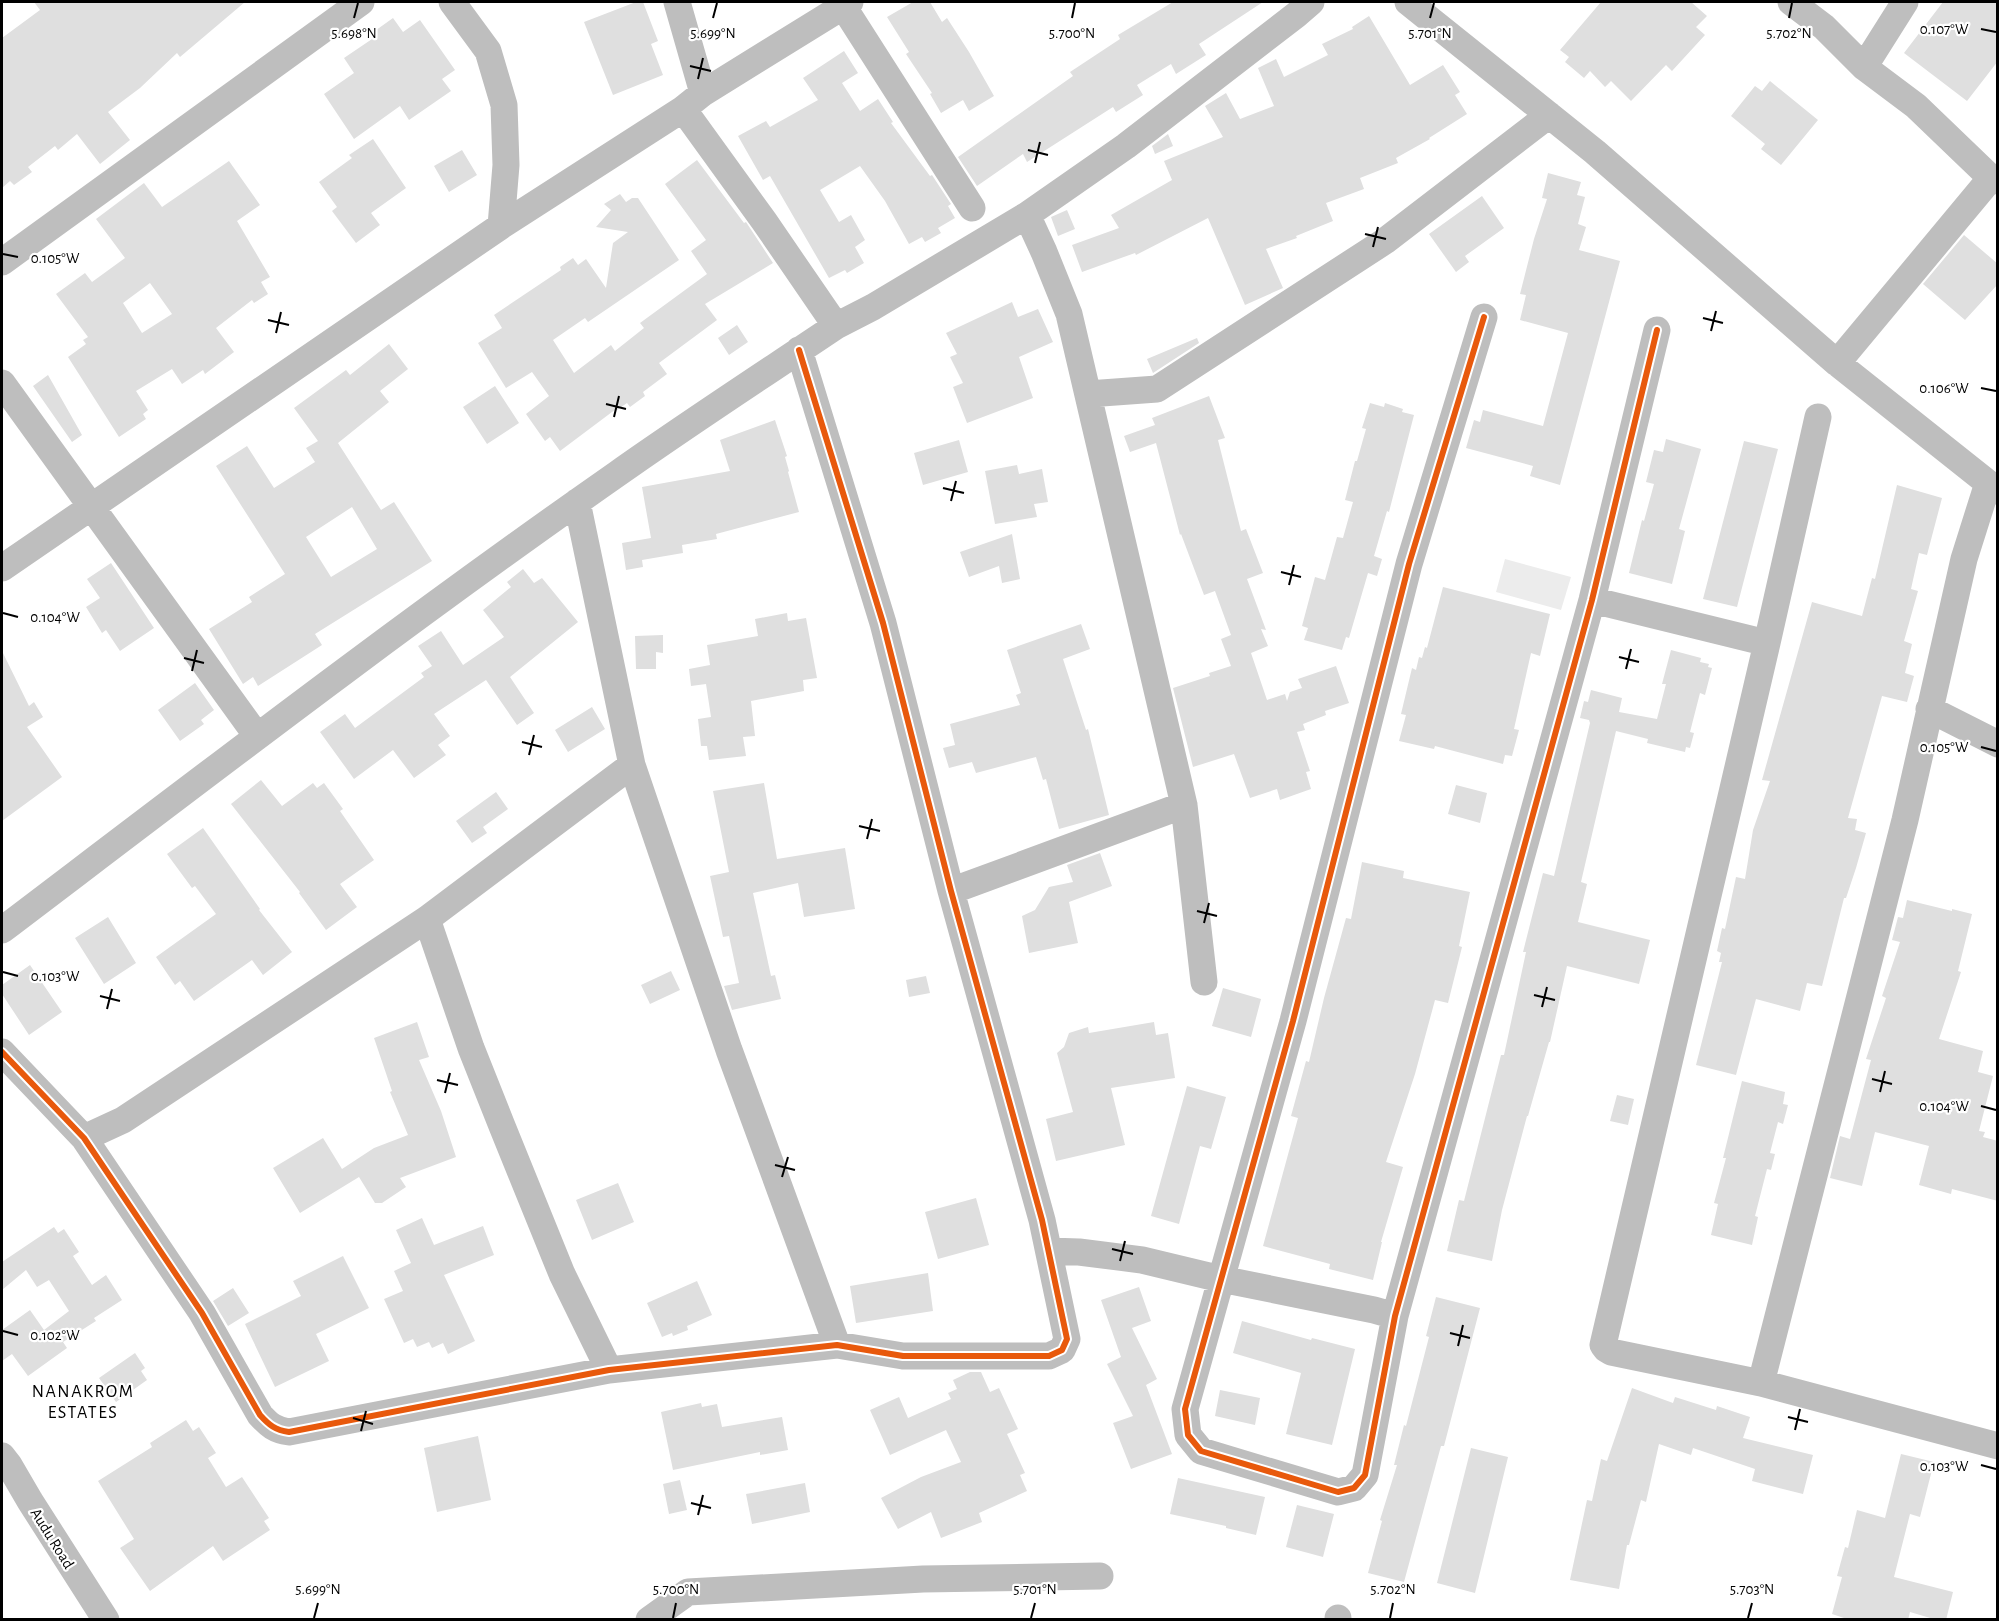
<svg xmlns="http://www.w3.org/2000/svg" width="1999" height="1621" font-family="'Alegreya Sans',sans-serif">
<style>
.green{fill:#ececec}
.building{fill:#dfdfdf;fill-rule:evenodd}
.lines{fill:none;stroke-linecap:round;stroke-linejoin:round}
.minor{stroke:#bebebe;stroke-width:27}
.cycleway-casing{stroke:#fff;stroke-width:10}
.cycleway{stroke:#e8590c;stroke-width:6}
.ticks{fill:none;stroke:#000;stroke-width:2}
.labels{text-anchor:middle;stroke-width:4.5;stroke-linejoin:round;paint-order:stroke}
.street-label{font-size:16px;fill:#000;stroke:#fff}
.neighbourhood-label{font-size:18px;letter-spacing:1.5px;fill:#000;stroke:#fff}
.ticks-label{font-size:15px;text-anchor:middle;fill:#000;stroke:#fff;stroke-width:4.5;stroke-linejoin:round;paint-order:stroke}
</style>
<rect width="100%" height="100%" fill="#fff"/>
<!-- green -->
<path class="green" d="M1505,559L1571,577L1561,610L1496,592Z"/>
<!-- building -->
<path class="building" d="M34,2H245L180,57L177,53L140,88L108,112L130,140L100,164L77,134L58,150L55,146L28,167L32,172L14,185L10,181L2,188V38L40,10Z
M636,2H643L658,41L651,44L663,75L613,95L584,22Z
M913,2H930L942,22L947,18L969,52L994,96L969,111L963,100L941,113L930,94L932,93L906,54L909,52L887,17Z
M1173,2H1263L1199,44L1206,55L1176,74L1171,64L1137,85L1143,95L1116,112L1113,107L1027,162L1023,154L977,186L958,157L1073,76L1070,72L1120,39L1118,35Z
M1601,2H1691L1707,16L1696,27L1705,35L1672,71L1666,65L1631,101L1611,81L1605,87L1590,71L1584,78L1565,62L1569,57L1560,50Z
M1943,2H1998V61L1967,101L1904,53Z
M1369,16L1410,85L1443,65L1460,92L1455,95L1467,114L1429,138L1430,139L1396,158L1398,163L1360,178L1364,189L1326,203L1333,221L1296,236L1297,238L1266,249L1283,288L1245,305L1208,218L1136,255L1135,253L1082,272L1072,245L1119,228L1111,215L1172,180L1164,161L1223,137L1205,106L1226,93L1240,119L1274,106L1258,68L1276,59L1284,77L1328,55L1322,44L1353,29L1352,27Z
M393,18L403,32L420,20L455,70L442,79L451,91L409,120L400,106L354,139L324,94L354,73L344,58L375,37L372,33Z
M844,51L858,73L842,83L860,111L878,99L893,122L891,123L930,176L932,175L951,204L948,206L955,218L938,228L941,233L925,242L922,237L909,244L885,201L860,166L820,190L839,222L851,215L865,240L855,247L864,263L847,273L845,270L829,278L770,176L763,180L738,136L766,121L770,127L818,100L803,78Z
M1770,81L1818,120L1781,165L1761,149L1765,144L1731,116L1755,86L1762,91Z
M1168,134L1173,146L1155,154L1152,146Z
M373,139L406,188L371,213L380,225L356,243L332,211L337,207L319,182L352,158L349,155Z
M462,150L477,175L449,192L434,166Z
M697,160L744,223L746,222L773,263L705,304L717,320L659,363L667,374L643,392L645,396L630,407L627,403L617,410L616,409L560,451L550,437L545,441L526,414L549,396L532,372L506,388L478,343L502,328L494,315L561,270L560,267L573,258L578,265L586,259L606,288L613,243L628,232L596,227L611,210L604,204L620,194L626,202L632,198H638L679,260L588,322L585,318L553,340L574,373L611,345L615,351L644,328L640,323L707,274L691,251L706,240L665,184Z
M229,161L260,205L237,221L270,277L261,282L268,294L254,303L252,300L216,328L234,352L205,374L203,370L182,384L172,369L136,391L148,410L143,414L146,419L119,437L68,357L86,344L83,340L88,337L56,294L85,273L92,282L125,258L96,219L144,183L162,207ZM150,283L172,314L142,333L123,303Z
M1548,173L1581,182L1577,195L1585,197L1578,224L1586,227L1579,250L1620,261L1560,485L1530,476L1533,466L1466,448L1474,420L1480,422L1483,410L1543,426L1568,333L1520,320L1526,295L1520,294L1534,239L1547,199L1542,198Z
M1482,196L1504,228L1465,256L1469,262L1456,272L1429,234Z
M1067,210L1075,229L1058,236L1051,217Z
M1964,235L1998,264V284L1965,320L1923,284Z
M1012,302L1018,317L1038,309L1053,342L1019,357L1033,398L967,423L953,387L963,383L950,357L957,354L946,333Z
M737,325L748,342L729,355L718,338Z
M1197,338L1199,343L1153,373L1147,359Z
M389,344L408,369L380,391L389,402L338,443L381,510L394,502L432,561L315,634L322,645L258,686L253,677L243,684L209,629L252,602L249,597L285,574L216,466L247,446L274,488L315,462L306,448L318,441L294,408L346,370L350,375ZM352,507L377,549L331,577L306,537Z
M48,375L82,435L72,442L33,386Z
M495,386L519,423L487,444L463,407Z
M1209,396L1225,438L1218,440L1241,531L1246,529L1263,573L1247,579L1266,630L1261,629L1268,646L1251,653L1267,700L1285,694L1287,701L1290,692L1302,688L1298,679L1336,666L1349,703L1325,711L1326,715L1303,724L1305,730L1297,732L1310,771L1306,772L1311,789L1280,800L1277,789L1250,798L1234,754L1193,767L1173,688L1210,676L1209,673L1231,666L1221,639L1231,635L1215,591L1204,595L1181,534L1180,535L1156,443L1130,452L1124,436L1155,425L1152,418Z
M1370,403L1384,407L1385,403L1403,409L1402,412L1414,415L1389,512L1387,511L1374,556L1382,559L1377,576L1368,573L1349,638L1346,637L1342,650L1304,640L1308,628L1302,626L1315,577L1325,580L1337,537L1343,538L1353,502L1345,500L1355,461H1357L1366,429L1362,428Z
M775,420L787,456L785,457L789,471L788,472L799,512L716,534L717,539L682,545L683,553L642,560L643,567L626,570L622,543L651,538L642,487L730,471L720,440Z
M1666,439L1701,449L1679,529L1685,531L1672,584L1629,573L1642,520L1644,521L1654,484L1646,482L1654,450L1663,452Z
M959,440L968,472L923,485L914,453Z
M1744,441L1778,449L1737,607L1703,599Z
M1017,465L1019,474L1042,469L1048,502L1034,504L1037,517L995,524L985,471Z
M1897,485L1942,498L1927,555L1919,553L1911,589L1918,591L1904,641L1912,644L1905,673L1914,676L1907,702L1882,696L1848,818L1857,819L1855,830L1866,833L1856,868L1846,898H1844L1822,986L1807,983L1800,1011L1756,999L1736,1075L1696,1065L1722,962H1719L1721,953L1717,951L1722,928L1725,929L1736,877L1745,879L1753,830L1770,781L1762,780L1812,602L1862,616L1872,578L1875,579Z
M1012,534L1020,579L1002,583L999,566L969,577L960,552Z
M111,563L154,628L120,651L106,630L102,633L86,607L100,598L87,579Z
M523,569L534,583L542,578L578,622L510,677L534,713L517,725L486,680L434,714L450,736L438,745L446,755L414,778L393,750L354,779L320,732L345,714L355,728L424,677L421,673L432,666L418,646L441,631L463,665L504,637L483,610L511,587L507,582Z
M1443,587L1550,614L1540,656L1531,653L1514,729L1519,730L1512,756L1505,755L1503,764L1435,746L1434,749L1399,741L1406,715L1401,714L1412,668L1416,670L1419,657L1422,658L1425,647L1427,648Z
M787,613L788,621L806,618L817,678L803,680L804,691L751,701L755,736L743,737L746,756L709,760L707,746H701L698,719L711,717L706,684L691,686L689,669L710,665L707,645L758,636L755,619Z
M1081,624L1090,649L1063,659L1086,730L1088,729L1109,815L1059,829L1046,779L1043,780L1036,757L976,773L972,762L949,768L943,748L955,745L950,724L1020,705L1016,695L1021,693L1007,650Z
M663,635V653L656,652V669H636L635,636Z
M1671,650L1701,658L1700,662L1709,664L1708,667L1712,668L1705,695L1700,693L1690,732L1694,733L1690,748L1686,747L1685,752L1647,743L1648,739L1616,731L1581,882L1587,884L1578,922L1650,940L1639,984L1567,966L1550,1042H1549L1528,1116H1527L1502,1210L1492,1261L1447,1251L1459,1200L1464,1201L1501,1055H1504L1526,952H1523L1543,873L1554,876L1590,723L1589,720L1580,718L1584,701L1588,702L1591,690L1622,698L1619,712L1657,719L1666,684H1662Z
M2,651L29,706L34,702L43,717L27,727L62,777L2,821Z
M195,683L214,710L201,720L204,724L180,741L158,710Z
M592,707L605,729L568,752L555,730Z
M261,780L282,806L313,783L317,788L324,783L343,809L340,811L374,860L340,884L357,907L326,930L299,893L300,892L231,804Z
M764,783L777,859L845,848L855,909L804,917L798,883L753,893L771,976L775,975L781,999L732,1010L724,986L739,983L729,936L723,937L710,876L729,872L713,791Z
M1456,785L1487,793L1480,823L1448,814Z
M496,792L508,809L483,827L487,833L472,843L456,821Z
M203,828L260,909L259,910L292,952L263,975L252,960L194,1001L180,981L175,985L156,957L216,914L195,886L192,888L167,854Z
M1100,853L1112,886L1069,902L1078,943L1029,953L1022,916L1035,910L1049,887L1073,882L1067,865Z
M1362,862L1404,871L1403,878L1470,892L1459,946L1462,947L1448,1003L1435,1000L1415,1074L1386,1162L1403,1167L1381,1242H1382L1373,1280L1329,1269L1330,1264L1263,1246L1298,1118L1291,1116L1306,1061L1309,1062L1324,998L1346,918L1351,919Z
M1907,900L1952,911V909L1972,914L1958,971L1961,972L1939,1039L1983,1051L1978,1072L1993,1076L1979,1131L1985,1132L1983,1137L1998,1141V1201L1952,1189L1951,1194L1919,1185L1929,1146L1875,1132L1862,1186L1830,1178L1840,1136L1850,1139L1871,1060L1866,1059L1886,998L1882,996L1900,942L1892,940L1898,917L1903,918Z
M108,917L136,963L104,984L75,938Z
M30,965L62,1012L29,1035L2,994V985Z
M671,971L680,990L650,1004L641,985Z
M926,976L930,993L909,997L906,980Z
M1223,988L1261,999L1251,1037L1212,1026Z
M417,1022L429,1057L419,1060L441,1111L456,1157L400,1178L406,1187L382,1203H375L359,1177L300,1213L273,1168L323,1138L342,1169L374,1148L408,1135L390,1092L392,1091L374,1038Z
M1154,1022L1156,1035L1168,1033L1175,1078L1111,1088L1125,1145L1056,1161L1046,1119L1073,1112L1057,1053L1064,1047L1069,1033L1088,1027L1089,1033Z
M1742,1081L1785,1092L1783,1104L1788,1105L1783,1124L1778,1122L1770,1153L1775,1154L1771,1170L1767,1169L1755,1216L1758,1217L1752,1245L1711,1235L1718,1204L1714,1203L1726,1158H1723Z
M1187,1086L1226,1097L1211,1149L1200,1146L1179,1224L1151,1216Z
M1617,1095L1634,1099L1628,1125L1610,1121Z
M618,1183L634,1222L592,1240L576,1200Z
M976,1198L989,1245L938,1259L925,1212Z
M422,1218L434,1245L483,1226L494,1255L444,1275L475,1341L448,1354L443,1343L432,1348L429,1342L417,1347L413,1339L404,1343L384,1299L403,1291L394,1271L411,1263L396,1230Z
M54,1227L58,1233L64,1229L79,1252L73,1256L92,1285L106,1275L122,1300L94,1318L96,1321L63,1342L67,1348L28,1376L12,1354L2,1361V1330L30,1310L44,1330L69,1311L49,1280L37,1287L26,1270L2,1290V1262Z
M343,1256L369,1308L316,1334L329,1361L275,1387L245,1324L301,1296L293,1281Z
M928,1273L933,1311L856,1323L850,1286Z
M697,1281L712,1315L687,1326L688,1330L673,1336L672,1333L662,1337L647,1303Z
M1139,1287L1151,1321L1132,1328L1157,1379L1146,1385L1172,1454L1131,1469L1113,1423L1133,1416L1107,1364L1121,1357L1101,1300Z
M233,1288L249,1313L228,1326L213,1301Z
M1436,1297L1480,1308L1444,1446H1441L1404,1582L1368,1573L1382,1521L1380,1520L1397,1465H1394L1404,1425L1406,1426L1429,1337L1426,1336Z
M1242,1321L1311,1340L1312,1338L1355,1349L1332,1445L1286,1434L1301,1373L1233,1353Z
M135,1353L145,1368L141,1371L147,1380L116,1402L99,1378Z
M970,1372H981L990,1392L999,1388L1018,1429L1007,1434L1025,1473L1020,1475L1027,1491L979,1513L982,1522L941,1538L931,1512L898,1529L881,1498L921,1477L961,1462L946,1430L890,1455L870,1410L899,1397L908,1418L951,1399L948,1393L957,1389L953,1380Z
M1632,1388L1673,1403L1675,1397L1716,1410L1717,1406L1750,1417L1743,1438L1813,1455L1803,1494L1752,1481L1755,1469L1693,1448L1691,1455L1659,1444L1646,1502L1641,1500L1629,1545H1627L1619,1589L1570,1580L1587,1500L1592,1501L1601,1459L1607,1461Z
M1220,1390L1260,1398L1255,1425L1215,1416Z
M701,1403L702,1407L717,1404L722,1427L782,1417L788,1450L760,1455V1452L673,1470L661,1412Z
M186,1420L193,1431L199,1427L216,1453L208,1458L226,1487L242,1477L269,1518L264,1521L270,1530L223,1561L213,1546L150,1591L120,1548L134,1539L98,1481L152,1447L150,1443Z
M478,1436L491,1500L437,1512L424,1448Z
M1471,1448L1508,1457L1475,1593L1437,1583Z
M1901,1454L1934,1462L1920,1517L1910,1514L1894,1577L1953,1592L1946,1620H1937L1910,1612L1908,1620H1850L1832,1614L1842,1577L1837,1576L1845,1547L1848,1548L1857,1510L1885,1518Z
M1178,1478L1265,1497L1256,1535L1226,1528V1526L1170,1514Z
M680,1480L687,1510L669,1514L663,1484Z
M805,1483L810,1512L752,1524L746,1494Z
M1297,1505L1334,1514L1323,1557L1286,1547Z"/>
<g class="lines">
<!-- minor -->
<path class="minor" d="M452,2L488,51L504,105L506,165L501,226
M677,2L703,93
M1408,2L1595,152L1837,363L1998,491
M1791,2L1824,27L1864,67L1916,106L1991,178L1998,181
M843,6L972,208
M1864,67L1905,2
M683,109L764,221L836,326
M1027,215L1044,252L1069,314L1184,805L1204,982
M2,262L361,2
M1484,317L1409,564L1293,1021L1185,1409L1188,1435L1201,1451L1338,1492L1354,1488L1365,1475L1395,1316L1592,600L1657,330
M1837,363L1991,178
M2,383L257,736
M1088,394L1157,389L1385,241L1549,115
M1818,417L1767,643L1603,1345L1606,1349L1611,1352L1761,1383L1998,1446
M577,502L632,765L729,1050L837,1345
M2,568L501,226L683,109L703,93L850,2
M1592,600L1767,643
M1929,709L1998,744
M951,891L1184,805
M427,919L471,1048L502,1126L562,1274L609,1370
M2,930C205,776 408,620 617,474C689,423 763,375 836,326L873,307L1027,215L1126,146L1296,15L1311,2
M2,1052L84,1138L202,1313L260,1415C269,1425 275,1430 289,1432L609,1370L837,1345L903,1356H1049L1062,1350L1067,1339L1042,1220L951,891L883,623L799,350
M84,1138L123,1120L427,919L632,765
M1049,1251L1079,1252L1142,1260L1221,1279L1374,1310L1395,1316
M1761,1383L1905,820L1964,559L1988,483
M2,1456L9,1465L30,1501L106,1620
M649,1620L688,1592L923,1579L1100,1576
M1338,1620V1618"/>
<!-- cycleway casing -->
<g class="cycleway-casing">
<path id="cycleway" d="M1484,317L1409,564L1293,1021L1185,1409L1188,1435L1201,1451L1338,1492L1354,1488L1365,1475L1395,1316L1592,600L1657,330
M2,1052L84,1138L202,1313L260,1415C269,1425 275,1430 289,1432L609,1370L837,1345L903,1356H1049L1062,1350L1067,1339L1042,1220L951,891L883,623L799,350"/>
</g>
<!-- cycleway -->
<use href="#cycleway" class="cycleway"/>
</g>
<!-- ticks -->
<path class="ticks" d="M354,18L358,3M713,18L717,3M1072,18L1075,3M1430,18L1434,3M1789,18L1792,3M1981,29L1996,32M690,66L711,71M698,79L703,58M1028,150L1048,155M1035,163L1040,142M1365,234L1386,239M1373,247L1378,227M3,254L18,257M1703,318L1723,323M268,320L289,325M1711,331L1716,311M276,333L281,312M1981,388L1996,391M606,404L626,409M614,417L619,396M943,488L964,493M951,501L956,481M1281,572L1301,577M1289,585L1294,565M3,613L18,617M1619,657L1639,662M184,658L204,663M1626,669L1631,649M192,671L197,650M522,742L542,747M1981,747L1996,751M529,755L534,735M859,826L880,831M867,839L872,819M1197,911L1217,916M1204,923L1209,903M3,972L18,976M1534,995L1555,1000M100,996L120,1001M1542,1007L1547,987M107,1009L112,989M1872,1079L1892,1084M437,1080L458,1085M1880,1092L1885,1071M445,1093L450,1073M1981,1106L1996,1110M775,1165L795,1170M782,1177L788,1157M1112,1249L1133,1254M1120,1261L1125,1241M3,1331L18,1335M1450,1333L1470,1338M1458,1346L1463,1325M1788,1417L1808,1422M353,1418L373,1424M1795,1430L1800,1409M361,1431L366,1411M1981,1465L1996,1469M691,1503L711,1508M698,1515L703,1495M314,1618L318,1603M673,1618L676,1603M1031,1618L1035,1603M1390,1618L1393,1603M1748,1618L1752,1603"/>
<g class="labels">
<!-- street labels -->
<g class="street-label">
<text transform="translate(53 1538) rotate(58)" y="6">Audu Road</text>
</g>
<!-- neighbourhood labels -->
<g class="neighbourhood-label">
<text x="83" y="1397">NANAKROM<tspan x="83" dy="21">ESTATES</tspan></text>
</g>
</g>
<g class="ticks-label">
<text x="1944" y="34">0.107°W</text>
<text x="354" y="38">5.698°N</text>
<text x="713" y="38">5.699°N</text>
<text x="1072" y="38">5.700°N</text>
<text x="1430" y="38">5.701°N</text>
<text x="1789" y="38">5.702°N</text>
<text x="55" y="263">0.105°W</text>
<text x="1944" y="393">0.106°W</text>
<text x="55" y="622">0.104°W</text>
<text x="1944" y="752">0.105°W</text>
<text x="55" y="981">0.103°W</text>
<text x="1944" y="1111">0.104°W</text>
<text x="55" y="1340">0.102°W</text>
<text x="1944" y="1471">0.103°W</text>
<text x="318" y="1594">5.699°N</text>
<text x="676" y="1594">5.700°N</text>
<text x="1035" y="1594">5.701°N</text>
<text x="1393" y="1594">5.702°N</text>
<text x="1752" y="1594">5.703°N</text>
</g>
<!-- border -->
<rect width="1999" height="1621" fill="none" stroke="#000000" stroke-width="6"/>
</svg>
